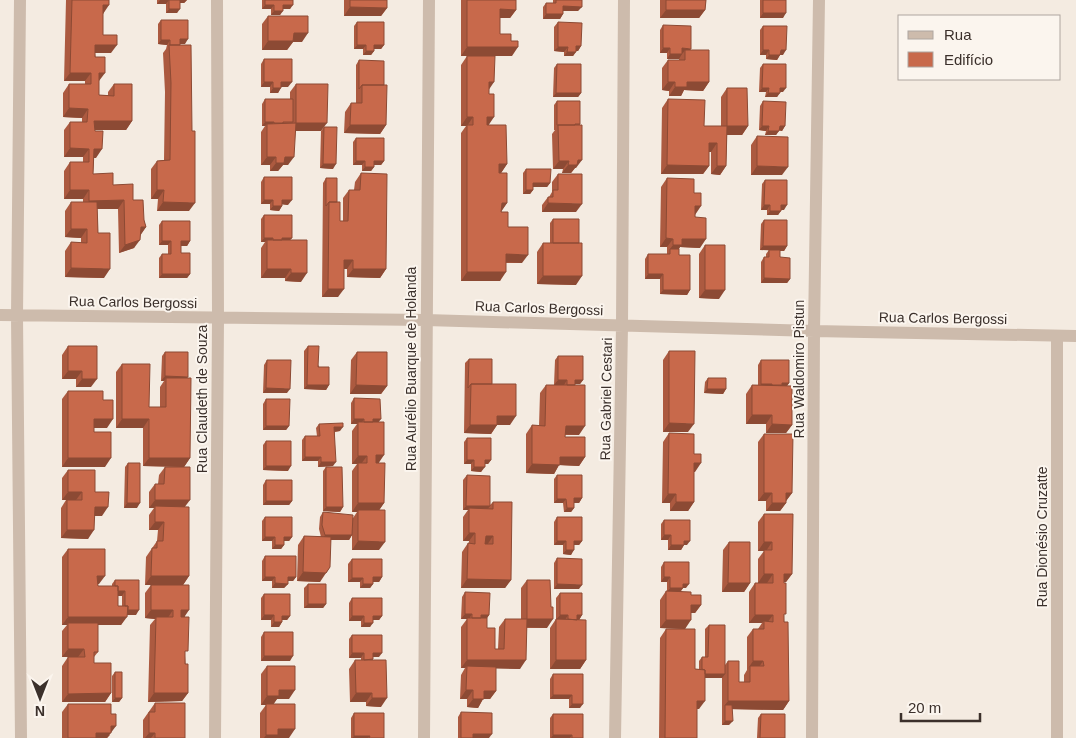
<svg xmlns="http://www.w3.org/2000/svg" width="1076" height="738" font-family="Helvetica,sans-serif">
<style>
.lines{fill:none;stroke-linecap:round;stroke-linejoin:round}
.minor{stroke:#cdbbac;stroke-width:12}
.wall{fill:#ac5a40;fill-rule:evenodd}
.shaded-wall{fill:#8c4a34}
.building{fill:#c8694b;stroke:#8c4a34;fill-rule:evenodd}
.labels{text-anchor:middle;stroke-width:4;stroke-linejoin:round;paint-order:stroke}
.street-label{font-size:14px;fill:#3b302b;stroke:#fbf5ee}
</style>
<rect width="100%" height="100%" fill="#f4ebe1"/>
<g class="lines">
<!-- minor -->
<path class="minor" d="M20,0L17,316L21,738
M0,315L426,320L814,331L1076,336
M1057,336V738
M215,738L218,318L217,0
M424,738L429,0
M615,738L622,326L624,0
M812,738L814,331L819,0"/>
</g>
<!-- wall -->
<path class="wall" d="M66,0H109L103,14V35L111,53H95L99,80V95H108V92L114,84L132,121L126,130H95L96,158H94L93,174L113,185L133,200L144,220L146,227L140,235L134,248L119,253L118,209H97L98,233L104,278L65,277V251L71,242L81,243V238L65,237V211L71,202H83V199H64V171L70,162H83V157H64V130L70,122H82V118L63,117V93L69,84H85V81H64Z
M157,0H187L184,3H180L177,13H166V4H157Z
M262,0H293L290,9H283L280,15H271V9H262Z
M344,0H387V8L381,16H344Z
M461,0H516V10L510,18H500V34L511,41L512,56H461Z
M553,0H582L578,11H563V14L560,19H543V7L546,3H553Z
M660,0H706L705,10L699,18H660Z
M760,0H786L783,18H760Z
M268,16L302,42H293L287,50H262V24Z
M161,20L185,44H180L189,211H157L158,199H151V169L157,161L164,160L165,92L163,53L166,49L167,45L158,44V24Z
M357,22L384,45L381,49H374V51L371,55H363V49H354V26Z
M558,22L581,46L578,51H576L573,56H564V52L554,51V27Z
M663,25L690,50L709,82L703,91L684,90L681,96H669V91L662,90V68L668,60H679V59H667V53H660V30Z
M763,26L783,55H780L777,60L766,59V55H760V30Z
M467,56L489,90V125L507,164L501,173L507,203L501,211L508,227L522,263H506L500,281H461V133L466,126H461V65Z
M264,59L288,87H281L278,93H270V87H261V64Z
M359,60L384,85L386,125L380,134L344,133L345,112L351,103H356V65Z
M557,64L581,93L578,97H553L554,68Z
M763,64L783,92H780L777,97H765L766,92H759L760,68Z
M296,84L321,131H295L288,165H283L278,171H270V165H261V132L265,126H262V104L265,99H290V92Z
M727,88L748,126L742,135H727L726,166L720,175L711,174V152H709V166L703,174H661L662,108L668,99L704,126H721V97Z
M557,101L580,124V125L576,168H575L571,173H562L563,169H553L552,134L555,130H554V105Z
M763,101L785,126L782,131L779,130L776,135H765L766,131L759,130L760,106Z
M324,127L333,169L320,168L321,131Z
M757,136L782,175H751V145Z
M356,138L384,161L381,165H374V167L371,171H362V165H353V142Z
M526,169L550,183L547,187H533V190L530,194H523V173Z
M361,173L386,269L380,278L347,277V269H344L338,297H322L323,183L326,178L337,202L340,221H343V198L349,190H354L355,182Z
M558,174L576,212H542V205L548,197H549L552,192V182Z
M264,177L288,205L282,204V206L279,211L270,210V204H261V182Z
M667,178L695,215L700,248L680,247L679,249V255L690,290L687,295L660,294V279H645V259L648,254H667V247H660L661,187Z
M765,180L784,210H781L778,215H767V210H761L762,184Z
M264,215L292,238L290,240L301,282L285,281V278H261V248L265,242H261V219Z
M553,219L576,285L537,284V252L543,243H550V223Z
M764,220L787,246L784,251H780V257L790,279L787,283H761V262L764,257H766V254L769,250H760L761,224Z
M162,221L190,241L187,246H181V253L190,274L187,278H159V258L162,254H168V245H159V225Z
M705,245L719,299L699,298V254Z
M68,346L91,387H76V379H62V355Z
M308,346L329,385L326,390L304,389V351Z
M669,351L688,432H663V360Z
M165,352L187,378L190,458L184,467L185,507L189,576L183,585L185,617V656L188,693L182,701L148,702L150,625L155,619L145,618V593L151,585H145L146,557L157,541L158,530H149V515L154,508H149V492L155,484H158L159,475L165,467H182L143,466V428H116V372L122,364L149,407H160V387L164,381H161L162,356Z
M357,352L387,386L381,394H350L351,360Z
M558,356L583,380L580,384H575L579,435H565V437L585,457L579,466L559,465L554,474L526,473V434L532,425L539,426L540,393L546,385H554L555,360Z
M469,359L492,384L510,425H497L491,434L464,433L465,363Z
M267,360L287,393H263L264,365Z
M761,360L789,383L787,386L792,425L786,433H766V424H746V394L752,385H758V365Z
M708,378L726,389L723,394L704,393L705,382Z
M68,391L103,400L107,428H94V432L105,467H62V399Z
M354,398L378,422L379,463L384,503L379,510V550H352V524V535L349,540H331L320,582L297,581L298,545L304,536L321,537L319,529L320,517L323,512L353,518L357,512H352V471L357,464H352V431L357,424H351V403Z
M266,399L289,426L286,430H263V404Z
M319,424L340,431L335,432L333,466L318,467V461H302V440L305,436H317L316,428Z
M669,433L694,454L695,472H694V502L688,511H670V503H662L663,442Z
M764,434L792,493L786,501V503L780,511H766V501H758V442Z
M467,438L491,460L488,464H485L481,472L471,471V464H464V442Z
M266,441L288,471L263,470V445Z
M128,463L137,508H124L125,467Z
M326,467L343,507L340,512L323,511V471Z
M68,470L95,492L102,516H94L88,539L61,538V508L66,500H62V478Z
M467,475L490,505L493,502L511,580L505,588H461L462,552L468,543H469V541H463V517L468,510H463V480Z
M557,475L582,498L579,503H574V508L571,512H564L563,503H554V479Z
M266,480L292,501L289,505H263V485Z
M764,514L792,574L786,582H784V618L789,701L783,710L732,709L729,725H722V678H705L699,709H697V738H659L660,638L666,629L695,669H699V661L702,657H705V629L709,625L725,665L728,661L739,682H744V675L747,670V637L753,629H758L762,623H749V592L755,583H767H758V559L764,551H758V522Z
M265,517L292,537L289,541H284V545L281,549H272V541H262V521Z
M557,517L582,541L579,545H574L571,555L563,554V545H554V522Z
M664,520L687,545H684L681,550H668V540H661V524Z
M729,542L750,583L744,592H722L723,550Z
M68,549L99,584H98V586H112V584L115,580H139L136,615H127L121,625H98V652L94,657V663L111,693L105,702H62V666L68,657H78H62V631L67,625H62V557ZM118,596H122V606H118Z
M265,556L296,577L293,581H288V584L284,588H272V581H262V561Z
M557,558L579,589H554V563Z
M352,559L382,577L379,582H373V584L370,588H360V582H348V564Z
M664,562L686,588H683L681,591L691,595L701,605L695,613H691L685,629L660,628V600L666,591H667V582H661V567Z
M527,580L547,628H527L520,669L496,668V691L490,699H483L478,708L467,707V699H460L461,675L465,668H461V627L467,619H461L462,597L465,592L489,615L487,618V628L495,649H498L499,627L505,619H521V588Z
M308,584L326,604L323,608H304V588Z
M560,593L582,615L579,620L586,660L580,669H550V628L556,619V598Z
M264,594L290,616L287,620H282V622L279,627H271V620H261V598Z
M352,598L382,616L379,620H373L370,627H361V621H349V603Z
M264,632L290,661H261V637Z
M352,635L379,657H373V660L381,707L366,706V702H350L349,669L355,660H361V658H349V639Z
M267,666L289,699H277L273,704L289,738H286H288H260V713L266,705H261V674Z
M115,672L122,698L119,702H112V676Z
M553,674H583L580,708H569V699H550V679Z
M155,703L185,738H143V720Z
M68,704L110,735L107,738H62V712Z
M461,712L489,738H458V717Z
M354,713L384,738H351V718Z
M553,714L583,738H550V718Z
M761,714L785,738H757L758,718Z"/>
<!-- shaded-wall -->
<path class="shaded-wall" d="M160,0H169L166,4H157Z
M179,0H187L184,3H177Z
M103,5H109L103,14Z
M265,5H274L271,9H262Z
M283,5H293L290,9H280Z
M563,6L582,7L578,11H560Z
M350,7L387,8L381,16H344Z
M169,9H180L177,13H166Z
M500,9L516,10L510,18H494Z
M666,10H705L699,18H660Z
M274,11H283L280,15H271Z
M763,13H786L783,18H760Z
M546,14H563L560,19H543Z
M294,33H308L302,42H293L287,50H262L268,41Z
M180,39H188L185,44H177Z
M161,40H170L167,45L158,44Z
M95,45H117L111,53H89Z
M357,45H366L363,49H354Z
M374,45H384L381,49H371Z
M576,46H581L578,51H573Z
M467,47H518L512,56H461Z
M558,47H568L564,52L554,51Z
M663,48H670L667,53H660Z
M682,48L691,49L688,53L685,50L683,53H679Z
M763,50H769L766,55H760Z
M781,50H786L783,55H778Z
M366,51H374L371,55H363Z
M567,52H576L573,56H564Z
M670,54H682L679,59H667Z
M769,55H780L777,60L766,59Z
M70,73H91L85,81H64Z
M99,73H105L99,81Z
M264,82H273L270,87H261Z
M281,82H292L288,87H278Z
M489,82H494L488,91Z
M668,82H675L669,91L662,90Z
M687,82H709L703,91L684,90L681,96H669L675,87Z
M273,88H281L278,93H270Z
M762,88H769L766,92H759Z
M780,88H786L783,92H777Z
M556,93H581L578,97H553Z
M768,93H780L777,97H765Z
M69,108L88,109L82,118L63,117Z
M467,117H473L467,126V125L466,126H461Z
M487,117H494L488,126H481Z
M94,121H132L126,130H88Z
M265,122H274L271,126L267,124L265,126H262Z
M296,123H327L321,131H290Z
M350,125H386L380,134L344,133Z
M727,126H748L742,135H721Z
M762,126H769L766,131L759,130Z
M780,126H785L782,131L777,130Z
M768,131H779L776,135H765Z
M709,143H717L711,152H703Z
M70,148L89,149L83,157H64Z
M94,149H102L96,158H89Z
M267,157H276L270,165H261Z
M285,157H294L288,165H283L278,171H270L276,163Z
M578,160H582L576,168H575L571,173H562L568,165Z
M356,161H365L362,165H353Z
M374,161H384L381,165H371Z
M559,161H569L563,169H553Z
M323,164H336L333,169L320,168Z
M499,164H507L501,173H493Z
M667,165L709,166L703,174H661Z
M717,166H726L720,175L711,174Z
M757,166L788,167L782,175H751Z
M365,167H374L371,171H362Z
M533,183H550L547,187H530Z
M70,190H89L83,199H64Z
M157,190H164L158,199H151Z
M526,190H533L530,194H523Z
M124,200L118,209H83L89,201Z
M264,200H273L270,204H261Z
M282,200H292L288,205L279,204Z
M163,202L195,203L189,211H157Z
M502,203H507L501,212Z
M548,203L582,204L576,212H542Z
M764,205H770L767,210H761Z
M781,205H787L784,210H778Z
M273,206H282L279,211L270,210Z
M695,206H701L695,215Z
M770,211H781L778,215H767Z
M141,227H146L140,236Z
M71,229H87L81,238L65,237Z
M264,238H273L270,242L267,240L265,242H261Z
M282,238H292L288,242H279Z
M666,238L673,239L667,247H660Z
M682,239H706L700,248L680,247L676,253L670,249L673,245Z
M140,240L134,248L119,253L125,245Z
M162,241H171L168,245H159Z
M181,241H190L187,246H178Z
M763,246H787L784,251L760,250Z
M506,254L528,255L522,263L500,262Z
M344,260H353L347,269H338Z
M71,268L110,269L104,278L65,277Z
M267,269H291L285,278H261Z
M353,269H386L380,278L347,277Z
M467,272H506L500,281H461Z
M291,273H307L301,282L285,281Z
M162,274H190L187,278H159Z
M648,274H663L660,279H645Z
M543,276H582L576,285L537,284Z
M764,278L790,279L787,283H761Z
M328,289H344L338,297H322Z
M663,290H690L687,295L660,294Z
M705,290H725L719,299L699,298Z
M68,371H82L76,379H62Z
M165,376L188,377L185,381L166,378L164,381H161Z
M82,379H97L91,387H76Z
M558,380H567L564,385H554Z
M575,380H583L580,384H572Z
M782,383H789L786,387H779Z
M761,384H772L769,388H758Z
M307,385H329L326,390L304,389Z
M356,385L387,386L381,394H350Z
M266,388L290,389L287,393H263Z
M707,389H726L723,394L704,393Z
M752,415H772L766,424H746Z
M497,416H516L510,425H491Z
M94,419H113L107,428H88Z
M122,419H149L143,428H116Z
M354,419H364L361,424L358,422L357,424H351Z
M373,419H381L378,423H370Z
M669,423L694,424L688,432H663Z
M772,424L792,425L786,433H766Z
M470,425H497L491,434L464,433Z
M266,426H289L286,430H263Z
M566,426H585L579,435L560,434Z
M334,427H343L340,431L331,432Z
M376,455H384L378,464H370Z
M358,456H367L361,464L358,463L357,464H352Z
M305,457H321L318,461H302Z
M560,457H585L579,466L559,465L554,474L526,473L532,464Z
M68,458H111L105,467H62Z
M149,458H190L184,467L143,466Z
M467,460H474L471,464H464Z
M485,460H491L488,464H482Z
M321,462H336L333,466L318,467Z
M694,463H701L695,472H688Z
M266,466H291L288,471L263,470Z
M474,467H485L481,472L471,471Z
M68,492H82L76,500H62Z
M764,493H772L766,501H758Z
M786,493H792L786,501H780Z
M668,494H676L670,503H662Z
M574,498H582L579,503H571Z
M557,499H566L563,503H554Z
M155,500H190L184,508L155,506L154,508H149Z
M266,501H292L289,505H263Z
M676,502H694L688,511H670Z
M127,503H140L137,508H124Z
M358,503H384L378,512L358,510L357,512H352Z
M772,503H786L780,511H766Z
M466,506H490L487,510L469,508L468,510H463Z
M95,507H108L102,516H89Z
M326,507H343L340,512L323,511Z
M567,508H574L571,512H564Z
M155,522H164L158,530H149Z
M67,530H94L88,539L61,538Z
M469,533H475L469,541H463Z
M325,535H352L349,540H322Z
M664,535H671L668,540H661Z
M486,536H493L487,545H480Z
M265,537H275L272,541H262Z
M284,537H292L289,541H281Z
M358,541L385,542L379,550H352Z
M557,541H566L563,545H554Z
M574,541H582L579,545H571Z
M684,541H690L687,545H684L681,550H668L671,545Z
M764,542H772L766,551H758Z
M275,545H284L281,549H272Z
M566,550H574L571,555L563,554Z
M330,567L320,582L297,581L303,572Z
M764,574H773L767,583H758Z
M784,574H792L786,582H778Z
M97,576H105L99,584H91Z
M151,576H189L183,585H145Z
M265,577H275L272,581H262Z
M288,577H296L293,581H285Z
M373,577H382L379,582H370Z
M664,577H670L667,582H661Z
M352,578H363L360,582H348Z
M467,579L511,580L505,588H461Z
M275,583L288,584L284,588H272Z
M728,583H750L744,592H722Z
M363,584H373L370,588H360Z
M557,584L582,585L579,589H554Z
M683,584H689L686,588H683L680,592H667L670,588Z
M115,591H125L122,596H112Z
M308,604H326L323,608H304Z
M691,605H701L695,613H685Z
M125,610H139L136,615H122Z
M151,610H173L167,619L156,617L155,619L145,618Z
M181,610H189L183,619H175Z
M465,614H472L469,619H461Z
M264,615H274L271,620H261Z
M481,615H489L486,620H478Z
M560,615H568L565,620H556Z
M577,615H582L579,620H574Z
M755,615H773L767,623L764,621L762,623H749Z
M282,616H290L287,620H279Z
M352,616H364L361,621H349Z
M373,616H382L379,620H370Z
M68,617H127L121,625H68V623L67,625H62Z
M527,619H553L547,628L521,627Z
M666,620H691L685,629L660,628Z
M274,622H282L279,627H271Z
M364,623H373L370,627H361Z
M68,649H84L78,657H62Z
M352,653H364L361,658H349Z
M373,653H382L379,657H370Z
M264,656H293L290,661H261Z
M467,660H526L520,669L467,668V666L465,668H461Z
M556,660H586L580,669H550Z
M753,661H763L757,670L750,666L747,670Z
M702,674H725L722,678H699Z
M279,690H295L289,699H277L273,705H261L267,696Z
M466,690H473L467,699H460Z
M484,691H496L490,699H483L478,708L467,707L473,699Z
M111,693L105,702H62L68,694Z
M154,693H188L182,701L148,702Z
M356,693H372L366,702H350Z
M553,695H572L569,699H550Z
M115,698H122L119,702H112Z
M372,698H387L381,707L366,706Z
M697,701H705L699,709H691Z
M728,701H789L783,710L725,709V705Z
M572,704H583L580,708H569Z
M725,721H733L729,725H722Z
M111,726H116L107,738H92L96,733Z
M278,729H295L289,738H264L266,735Z
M149,733H155L151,738H145Z
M473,734H492L489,738H470Z
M553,735H572L570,738H551Z
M354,736H370L368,738H352Z"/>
<!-- building -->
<path class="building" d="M72,0H109V5H103V35H117V45H95V57H105V73H99V95L114,96V84H132V121H94L95,131H103L102,149H94L93,174L113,173V185L133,184V200H143L144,220L146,227H141L140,240L125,245L124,200L89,201V190H70V162H89V149L70,148V122H87L88,109L69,108V84H91V73H70Z
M169,0H180V9H169Z
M265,0H293V5H283V11H274V5H265Z
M350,0H387V8L350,7Z
M467,0H516V10L500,9V34H511V41H518V47H467Z
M556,0H582V7L563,6V14H546V3H556Z
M666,0H706L705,10H666Z
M763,0H786V13H763Z
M268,16H308V33H294L293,41H268Z
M161,20H188V39H180V45H170V40H161Z
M357,22H384V45H374V51H366V45H357Z
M558,22L582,23L581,46H576V52H567L568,47H558Z
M663,25L691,26V49L682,48V54H670V48H663Z
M763,26H787L786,50H781L780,55H769V50H763Z
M169,45H191L192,131H195V203L163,202L164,190H157V161L170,160L171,83Z
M685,50H709V82H687V87H675V82H668V60H685Z
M467,56H495L494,82H489V94H494V117H487V125H506L507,164H499V173H507V203H502L501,212H508V227H528V255L506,254V272H467V125H473V117H467Z
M264,59H292V82H281V88H273V82H264Z
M359,60L384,61V85H362L359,89Z
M557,64H581V93H556Z
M763,64H786V88H780V93H768L769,88H762Z
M296,84H328L327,123H296Z
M362,85H387L386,125H350L351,103H362Z
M727,88H747L748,126H727Z
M265,99H293V122H283V123H274V122H265Z
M668,99L705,100L704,126H727L726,166H717V143H709V166L667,165Z
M557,101H580V124H575V125H557Z
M763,101L786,102L785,126H780L779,131H768L769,126H762Z
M296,123L294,157H285L284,163H276V157H267V124Z
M558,125H582V160H578L577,165H568L569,161H559Z
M324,127H337L336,164H323Z
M757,136L788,137V167L757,166Z
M356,138H384V161H374V167H365V161H356Z
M526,169H551L550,183H533V190H526Z
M361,173L387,174L386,269H353V260H344V289H328L329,202H340V221H348L349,190H360Z
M558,174H582V204L548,203V197H553V190H558Z
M264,177H292V200H282V206H273V200H264Z
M326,178H337V202H329L326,206Z
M667,178L694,179V193H701V206H695V217L706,218V239H682V245H673V239L666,238Z
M765,180H787V205H781V211H770V205H764Z
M71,202H97L98,233H110V269L71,268V242L87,243V229H71Z
M264,215H292V238H282V240H273V238H264Z
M553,219H579V243H553Z
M764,220H787V246H763Z
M162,221H190V241H181V253H190V274H162V254H171V241H162Z
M267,240H307V273H291V269H267Z
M543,243H582V276H543Z
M705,245H725V290H705Z
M670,249H679V255H690V290H663V274H648V254H670Z
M769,250H780V257L790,258V279L764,278V257H769Z
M68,346H97V379H82V371H68Z
M308,346H319L318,367H329V385H307Z
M669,351H695L694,424L669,423Z
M165,352H188V377L165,376Z
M357,352H387V386L356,385Z
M558,356H583V380H575V385H567V380H558Z
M469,359H492V384H471L468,388Z
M267,360H291L290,389L266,388Z
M761,360H789V383H782V385H772V384H761Z
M122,364H150L149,407H166V378H191L190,458H149V419H122Z
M708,378H726V389H707Z
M471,384H516V416H497V425H470Z
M546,385H585V426H566L565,437H585V457H560V465L532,464V425L545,426Z
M752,385L792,386V425L772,424V415H752Z
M68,391H103V400H113V419H94V432H111V458H68Z
M354,398L380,399L381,419H373V422H364V419H354Z
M266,399H290L289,426H266Z
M358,422H384V455H376V463H385L384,503H358V463H367V456H358Z
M343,423V427H334L336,462H321V457H305V436H320L319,424Z
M669,433L694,434V454H701V463H694V502H676V494H668Z
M764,434H793L792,493H786V503H772V493H764Z
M467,438H491V460H485V467H474V460H467Z
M266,441H291V466H266Z
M128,463H140V503H127Z
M165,467H190V500H155V484H164Z
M326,467H342L343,507H326Z
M68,470H95V492H109L108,507H95L94,530H67V500H82V492H68Z
M467,475L490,476V506H466Z
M557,475H582V498H574V508H567L566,499H557Z
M266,480H292V501H266Z
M493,502H512L511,580L467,579L468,543L475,544V533H469V508L493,509ZM486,536H493V544H485Z
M155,506L189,507V576H151L152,548H157V541H163L164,522H155Z
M358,510H385V542L358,541Z
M323,512L353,515L352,535H325L322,525Z
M764,514H793L792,574H784V583H786V614H784V622H788L789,701H728V661H739V682H750V666H764L763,661H753V629H764V621L773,622V615H755V583H773V574H764V550H772V542H764Z
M265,517H292V537H284V545H275V537H265Z
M557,517H582V541H574V550H566V541H557Z
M664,520H690V541H684V545H671V535H664Z
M304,536L331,537L330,567L326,573L303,572Z
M729,542H750V583H728Z
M68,549H105V576H97L98,586H118V606H128L127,617H68Z
M265,556H296V577H288V584L275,583V577H265Z
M557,558L582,559V585L557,584Z
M352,559H382V577H373V584H363V578H352Z
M664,562H689V584H683V588H670V577H664Z
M115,580H139V610H128V606H125V591H118V586H115Z
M527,580H550L551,607H553V619H527Z
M308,584H326V604H308Z
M151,585H189V610H181V617H189L188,651H185V664H188V693H154L156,617H173V610H151Z
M666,591L691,592V595H701V605H691V620H666Z
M465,592L490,593L489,615H481V618H472V614H465Z
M560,593H582V615H577V620L568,619V615H560Z
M264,594H290V616H282V622H274V615H264Z
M352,598H382V616H373V623H364V616H352Z
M467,618H487V628H495V649H504L505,619H527L526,660H467Z
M556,619L586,620V660H556Z
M68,623H98V652H94V663H111V693L68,694V657H85L84,649H68Z
M709,625H725V674H705V670L702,669V657H708Z
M666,629H695V669L705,670V701H697V738H665Z
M264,632H293V656H264Z
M352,635H382V653H373V659L364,660V653H352Z
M355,660H386L387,698H372V693H356Z
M267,666H295V690H279V696H267Z
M467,666L496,667V691H484V699H473V690H466Z
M115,672H122V698H115Z
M553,674H583V704H572V695H553Z
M155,703H185V738H155V733H149V712H155Z
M68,704H111V714H116V726H111V733H96V738H68Z
M266,704H295V729H278V735H266Z
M725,705H732L733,721H725Z
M461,712L492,713V734H473V738H461Z
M354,713H384V738H369L370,736H354Z
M553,714H583V738H572V735H553Z
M761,714H785V738H760Z"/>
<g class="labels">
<!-- street labels -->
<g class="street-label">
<text transform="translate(133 302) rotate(1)" y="5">Rua Carlos Bergossi</text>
<text transform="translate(539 308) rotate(2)" y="5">Rua Carlos Bergossi</text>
<text transform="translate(943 318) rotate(1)" y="5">Rua Carlos Bergossi</text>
<text transform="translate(411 369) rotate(-90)" y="5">Rua Aurélio Buarque de Holanda</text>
<text transform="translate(799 369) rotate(-90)" y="5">Rua Waldomiro Pistun</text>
<text transform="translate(202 399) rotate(-90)" y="5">Rua Claudeth de Souza</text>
<text transform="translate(606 399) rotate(-89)" y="5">Rua Gabriel Cestari</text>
<text transform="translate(1042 537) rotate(-90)" y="5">Rua Dionésio Cruzatte</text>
</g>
</g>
<!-- legend -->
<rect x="898" y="15" width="162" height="65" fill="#fbf5ee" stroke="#aea6a0"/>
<rect x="908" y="31" width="25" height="8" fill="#cdbbac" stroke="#aea6a0"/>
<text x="944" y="40" font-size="15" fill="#3b302b">Rua</text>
<rect x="908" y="52" width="25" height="15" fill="#c8694b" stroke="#aea6a0"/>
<text x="944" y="65" font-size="15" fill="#3b302b">Edifício</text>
<!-- north arrow -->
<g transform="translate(40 698) rotate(180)" stroke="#fbf5ee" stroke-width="4" paint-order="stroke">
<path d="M0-4L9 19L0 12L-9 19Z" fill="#3b302b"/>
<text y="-8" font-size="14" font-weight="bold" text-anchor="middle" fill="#3b302b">N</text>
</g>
<!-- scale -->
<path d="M901 713v8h79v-8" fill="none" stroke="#3b302b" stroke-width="2.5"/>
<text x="908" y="713" font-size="15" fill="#3b302b" stroke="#fbf5ee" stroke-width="4" paint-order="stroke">20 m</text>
</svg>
